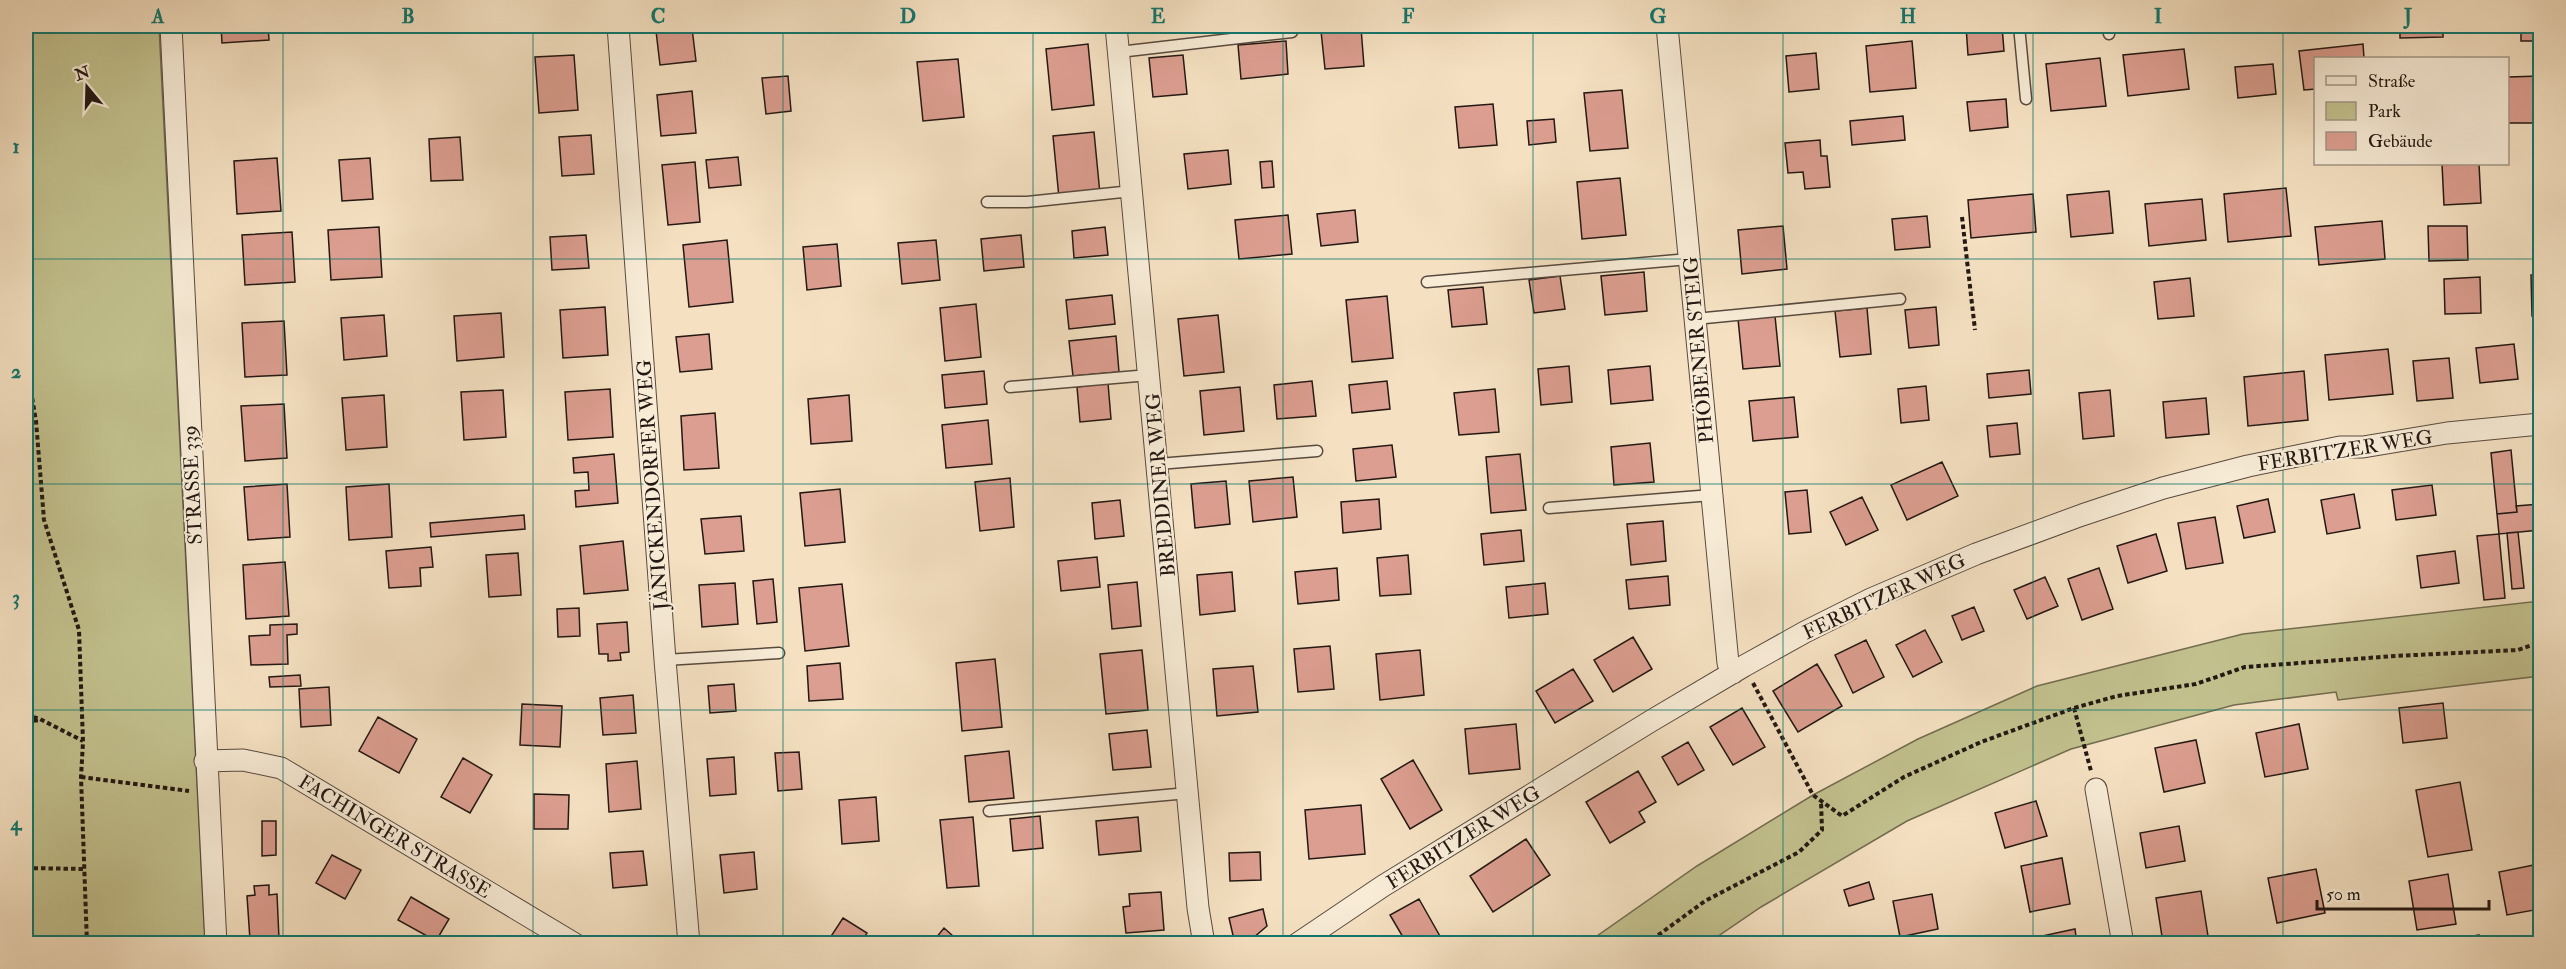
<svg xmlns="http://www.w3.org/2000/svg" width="2566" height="969" font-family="'IM FELL Double Pica',serif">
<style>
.green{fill:#c2c18e;stroke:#726c50;stroke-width:1.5}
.building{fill:#dc9e90;stroke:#231813;stroke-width:1.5}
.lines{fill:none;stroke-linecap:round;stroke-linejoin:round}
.service-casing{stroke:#584a3f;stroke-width:13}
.minor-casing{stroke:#584a3f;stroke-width:23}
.path{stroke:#231813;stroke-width:4;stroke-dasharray:4.5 3;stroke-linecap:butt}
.service{stroke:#f8ecd7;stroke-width:10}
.minor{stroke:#f8ecd7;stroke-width:21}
.grid{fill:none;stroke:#0f766e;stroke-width:1.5;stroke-opacity:0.55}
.labels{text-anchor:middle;stroke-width:4.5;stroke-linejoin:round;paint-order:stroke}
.street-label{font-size:20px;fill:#231813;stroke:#f8ecd7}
.neatline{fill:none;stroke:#0f766e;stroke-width:2}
.grid-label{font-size:20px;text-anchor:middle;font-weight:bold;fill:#0f766e}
</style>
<rect width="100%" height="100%" fill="#f5e1c2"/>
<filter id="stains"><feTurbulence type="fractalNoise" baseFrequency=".00333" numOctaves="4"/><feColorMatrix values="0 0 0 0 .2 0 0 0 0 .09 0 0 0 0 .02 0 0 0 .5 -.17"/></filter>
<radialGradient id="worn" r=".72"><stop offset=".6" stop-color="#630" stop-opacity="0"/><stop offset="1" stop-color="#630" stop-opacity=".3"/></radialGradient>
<!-- green -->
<path class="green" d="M26,26H159L205,943H26Z
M2540,601V676L2338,700L2336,692L2234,705L2071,749L1907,821L1761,907L1708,943H1587L1697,866L1813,795L1918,739L2037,686L2243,634Z"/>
<!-- building -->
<path class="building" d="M221,26H268L269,40L222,43Z
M1568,26H1605V27L1569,31Z
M1966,26H2002L2004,51L1968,55Z
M2400,26H2443V37L2400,38Z
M2521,26H2540V41H2521Z
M692,28L696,61L660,65L656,31Z
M1361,28L1364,66L1325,69L1321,31Z
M1286,41L1288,74L1241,79L1238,45Z
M1912,41L1916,88L1870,92L1866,46Z
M1088,44L1094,105L1052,110L1046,49Z
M2363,44L2364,58H2316V89L2304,90L2299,51Z
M2184,49L2189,89L2128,96L2123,55Z
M1816,53L1819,89L1789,92L1786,56Z
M574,55L578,110L539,113L535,57Z
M1183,55L1187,94L1153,97L1149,58Z
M2100,58L2106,106L2051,111L2046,64Z
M958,59L964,117L923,121L917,62Z
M2273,64L2276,94L2238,98L2235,67Z
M788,76L791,111L766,114L762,78Z
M2540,76V123H2508V77Z
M1622,90L1628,148L1590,151L1584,93Z
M692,91L696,133L661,136L657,95Z
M2006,99L2008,127L1970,131L1967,102Z
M1493,104L1497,145L1459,148L1455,107Z
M1903,116L1905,140L1852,145L1850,121Z
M1554,119L1556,142L1529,145L1527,121Z
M1094,132L1100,194L1059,198L1053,136Z
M591,135L594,174L562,176L559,137Z
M460,137L463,180L431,181L429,139Z
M1820,140L1821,156H1827L1830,187L1805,189L1803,172L1788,173L1785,143Z
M1228,150L1231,184L1188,189L1184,154Z
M2533,151H2540V191H2533Z
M738,157L741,185L709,188L706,160Z
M277,158L281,211L237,214L234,161Z
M370,158L373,199L342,201L339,160Z
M1272,161L1274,187L1262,188L1260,162Z
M695,162L700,222L668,225L662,165Z
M2442,164H2479L2481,203L2444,205Z
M1620,178L1626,235L1582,239L1577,182Z
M2286,188L2291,236L2228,242L2224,194Z
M2109,191L2113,233L2071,237L2067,195Z
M2033,194L2036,232L1971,238L1968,200Z
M2202,199L2206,240L2149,246L2145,204Z
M1355,210L1358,242L1321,246L1317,214Z
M1288,215L1292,254L1239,259L1235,220Z
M1927,216L1930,247L1895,250L1892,219Z
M2382,221L2385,259L2319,265L2315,227Z
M1783,226L1787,269L1742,274L1738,230Z
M2428,226H2467L2468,260L2429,261Z
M379,227L382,277L331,280L328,230Z
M1105,227L1108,255L1074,258L1072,231Z
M292,232L295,282L245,285L242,235Z
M586,235L589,268L552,270L550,237Z
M1021,235L1024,267L984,271L981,239Z
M727,240L733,302L689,307L683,245Z
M936,240L940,280L902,284L898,243Z
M837,244L841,286L807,290L803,247Z
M1644,272L1647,311L1605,315L1601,276Z
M2531,275H2540V316H2532Z
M1560,276L1565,309L1534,313L1529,280Z
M2480,277L2481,313L2445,314L2444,279Z
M2190,278L2194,316L2158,319L2154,282Z
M1483,287L1487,324L1452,327L1448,290Z
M1112,295L1115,324L1069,329L1066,300Z
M1387,296L1393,358L1352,362L1346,300Z
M976,304L981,357L945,361L940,308Z
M605,307L608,355L563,358L560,310Z
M1936,307L1939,345L1909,348L1905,310Z
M1867,308L1871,354L1840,357L1835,311Z
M501,313L504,357L457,361L454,316Z
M384,315L387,356L344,360L341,318Z
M1218,315L1224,372L1184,376L1178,319Z
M1775,316L1780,366L1743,369L1738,319Z
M284,321L287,375L245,377L242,323Z
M709,334L712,369L680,372L676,337Z
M1116,336L1119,372L1073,376L1069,341Z
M2514,344L2518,379L2480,383L2476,348Z
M2388,349L2393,394L2329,400L2325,355Z
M2449,358L2453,398L2417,401L2413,361Z
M1569,366L1572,402L1541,405L1538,369Z
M1650,366L1653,400L1611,404L1608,370Z
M2029,370L2031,394L1989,398L1987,374Z
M984,371L987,404L945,408L942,375Z
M2304,371L2308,420L2248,426L2244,377Z
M1312,381L1316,416L1277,419L1274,385Z
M1387,381L1390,409L1352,413L1349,385Z
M1108,383L1111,419L1080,422L1077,387Z
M1926,386L1929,420L1901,423L1898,389Z
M1240,387L1244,431L1204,435L1200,391Z
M610,389L613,437L568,440L565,392Z
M1495,389L1499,432L1459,435L1454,393Z
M503,390L506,437L464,440L461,392Z
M2110,390L2114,436L2083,439L2079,393Z
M384,395L387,447L346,450L342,398Z
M849,395L852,441L811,444L808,399Z
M1794,397L1798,437L1753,441L1749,401Z
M2206,398L2209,434L2166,438L2163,402Z
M284,404L287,458L245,461L241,406Z
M715,413L719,468L684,470L681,416Z
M988,420L992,464L946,468L942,425Z
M2017,423L2020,454L1990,457L1987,426Z
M1650,443L1654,482L1614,485L1611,447Z
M1392,445L1396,477L1356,481L1353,449Z
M2511,450L2517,512L2497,514L2491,453Z
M614,454L618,503L576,507L575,491L589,490L588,472L574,473L573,458Z
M1520,454L1526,510L1491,513L1486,457Z
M1942,462L1958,496L1907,520L1891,485Z
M1293,477L1297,517L1253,522L1249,481Z
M1010,478L1014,527L980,531L975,482Z
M1226,481L1230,524L1195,528L1191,484Z
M287,484L290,537L248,540L244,487Z
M389,484L392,537L349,540L346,487Z
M2432,485L2436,515L2396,520L2392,490Z
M840,489L845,542L805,546L800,493Z
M1807,490L1811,532L1789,534L1785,492Z
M2354,494L2360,528L2327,534L2321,500Z
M1862,497L1878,530L1846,545L1830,512Z
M1379,499L1381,529L1343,533L1341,502Z
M2268,499L2275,532L2244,538L2237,506Z
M1120,500L1124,536L1095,539L1092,503Z
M2540,504V530L2499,534L2497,514L2517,512L2516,506Z
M524,515L525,529L431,537L430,523Z
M741,516L744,551L705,554L701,519Z
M2215,517L2223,563L2186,569L2178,523Z
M1663,521L1666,561L1631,565L1627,524Z
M1521,530L1524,561L1484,565L1481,534Z
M2518,532L2524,588L2512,589L2507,533Z
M2156,534L2167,571L2128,583L2117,546Z
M2499,534L2505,598L2484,600L2477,536Z
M623,541L628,590L584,594L580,546Z
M431,547L433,567L420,568L421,586L389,588L386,551Z
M2455,551L2459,583L2421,588L2417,556Z
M518,553L521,595L489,597L486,555Z
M1408,555L1411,594L1380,596L1377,558Z
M1097,557L1100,587L1061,591L1058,561Z
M285,562L289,616L246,619L243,565Z
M1337,568L1339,600L1298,604L1295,572Z
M2099,568L2113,609L2082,620L2068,579Z
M1232,572L1235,611L1200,615L1197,575Z
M1668,576L1670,605L1629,609L1626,580Z
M2045,577L2058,606L2027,619L2014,590Z
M773,579L777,622L757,624L753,581Z
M1137,582L1141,626L1112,629L1108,585Z
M735,583L738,624L702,627L699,585Z
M1545,583L1548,614L1509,618L1506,587Z
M842,584L849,646L805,651L799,588Z
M1974,607L1984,631L1962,640L1952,616Z
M579,608L580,636L558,637L557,609Z
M627,622L629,652L620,653L621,660L608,661V654H599L597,624Z
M297,624V634L287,635L288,664L251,665L249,636L270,635V625Z
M1925,630L1942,662L1913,677L1896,645Z
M1633,637L1652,669L1613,692L1594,660Z
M1866,640L1884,677L1853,693L1835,655Z
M1330,646L1334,689L1298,692L1294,649Z
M1142,650L1148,710L1106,714L1100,654Z
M1420,650L1424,695L1380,700L1376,654Z
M995,659L1002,727L962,731L956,663Z
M840,663L843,699L809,701L807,666Z
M1817,664L1842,706L1798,732L1773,691Z
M1253,666L1258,712L1217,716L1213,669Z
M1573,669L1593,701L1555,723L1536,691Z
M300,675L301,686L270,687L269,677Z
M734,684L736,711L710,713L708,686Z
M329,687L331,725L301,727L299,689Z
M633,695L636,733L603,735L600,698Z
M2443,703L2447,738L2403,743L2399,708Z
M522,704L562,706L560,747L520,745Z
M1742,708L1765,747L1733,765L1710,727Z
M378,717L417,739L399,773L359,751Z
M1516,724L1520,769L1469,774L1465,729Z
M2299,724L2308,769L2265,777L2256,733Z
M1147,730L1151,767L1113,770L1109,734Z
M2196,740L2205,783L2164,792L2155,748Z
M1688,742L1704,770L1678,785L1662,757Z
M1009,751L1014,798L969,802L965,756Z
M799,752L802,789L778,791L775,753Z
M734,757L736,794L710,796L707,759Z
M463,758L492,775L470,813L441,797Z
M1413,760L1442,810L1410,829L1381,779Z
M637,761L641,809L609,812L606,764Z
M1638,771L1656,802L1639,812L1645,822L1610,843L1586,802Z
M2460,782L2472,850L2428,857L2416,790Z
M534,794L569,795L568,829H534Z
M876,797L879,841L842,844L839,800Z
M2036,801L2047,836L2005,848L1995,813Z
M1361,805L1365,854L1309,859L1305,810Z
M1040,816L1043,848L1013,851L1010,819Z
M973,817L979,886L947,888L940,820Z
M1138,817L1141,851L1099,855L1096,821Z
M262,821H276V855L262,856Z
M2179,826L2185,861L2146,868L2140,833Z
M1526,839L1550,875L1493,912L1470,876Z
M643,851L647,885L613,888L610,853Z
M754,852L757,889L724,893L720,855Z
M1260,852L1261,880L1230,881L1229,853Z
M332,855L361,870L345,899L316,883Z
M2062,858L2070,904L2030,912L2021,866Z
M2534,865L2540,909L2507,915L2499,872Z
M2316,869L2325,913L2277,923L2268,878Z
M2448,874L2456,924L2417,930L2409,881Z
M1869,882L1874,899L1849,906L1844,890Z
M269,885V895L277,894L279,939H269V944H258V940H250L247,896L255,895L254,886Z
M2201,891L2208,936L2163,943L2156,898Z
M1161,892L1164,930L1126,933L1123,907L1130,906L1129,894Z
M1932,894L1938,929L1900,937L1893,901Z
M411,897L449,919L436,941L398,920Z
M1419,899L1441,938L1432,944H1407L1390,915Z
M1263,909L1267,926L1246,944H1235L1229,918Z
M843,918L867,933L860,944H826Z
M944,928L962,944H931Z
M2075,929L2077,944H2043L2042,936Z
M2479,935L2480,944H2433Z
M767,938V944H730V942Z
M2329,940L2330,944H2309Z"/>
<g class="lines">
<!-- service casing -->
<g class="service-casing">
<path id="service" d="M2019,26L2026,99
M2108,26L2109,34
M1119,52L1292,32
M987,202H1027L1132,191
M1427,282L1689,259
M1695,319L1900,299
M1010,387L1149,375
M1158,464L1317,451
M1549,508L1712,495
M665,660L779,653
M989,811L1188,793"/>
</g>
<!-- minor casing -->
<g class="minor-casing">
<path id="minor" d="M171,26L216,944
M618,26L665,660L689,944
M1116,26L1198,908L1204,944
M1667,26L1728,663L1733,673
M205,761L243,760L281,768L575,944
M2096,789L2123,944
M1297,944L1383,886L1651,721L1744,666L1805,632L1871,599L1976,554L2082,515L2163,488L2248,466L2340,447H2363L2447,433L2540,424"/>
</g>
<!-- path -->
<path class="path" d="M1962,217L1975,330
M26,361L36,421L44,520L79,630L83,742L81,777L87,944
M1753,683L1813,795L1842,816L1904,777L1981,742L2074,708L2117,696L2196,684L2245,667L2395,656L2518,650L2540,642
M2074,708L2091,771
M26,715L40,719L83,741
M26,722L39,720
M81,777L189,791
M26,868L83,869
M1646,944L1705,901L1799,852L1822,830L1821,801"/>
<!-- service -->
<use href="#service" class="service"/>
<!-- minor -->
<use href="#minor" class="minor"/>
</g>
<!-- grid -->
<path class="grid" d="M283,26V944M533,26V944M783,26V944M1033,26V944M1283,26V944M1533,26V944M1783,26V944M2033,26V944M2283,26V944M26,259H2540M26,484H2540M26,710H2540"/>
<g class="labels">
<!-- street labels -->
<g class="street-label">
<text transform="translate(1698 350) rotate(-95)" y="7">PHÖBENER STEIG</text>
<text transform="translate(2345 450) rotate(-9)" y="7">FERBITZER WEG</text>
<text transform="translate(192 485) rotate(-93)" y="7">STRASSE 339</text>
<text transform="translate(652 485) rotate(-94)" y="7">JÄNICKENDORFER WEG</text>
<text transform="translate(1160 485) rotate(-95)" y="7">BREDDINER WEG</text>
<text transform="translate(1884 596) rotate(-25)" y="7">FERBITZER WEG</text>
<text transform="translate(395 836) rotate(31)" y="7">FACHINGER STRASSE</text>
<text transform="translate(1463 837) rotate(-32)" y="7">FERBITZER WEG</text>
</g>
</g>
<!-- margin -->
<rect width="2566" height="969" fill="none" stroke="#f5e1c2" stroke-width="66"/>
<!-- legend -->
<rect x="2314" y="57" width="195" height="108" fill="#f8ecd7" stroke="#a39789" stroke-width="1.5"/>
<rect x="2326" y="76" width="30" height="9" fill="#f8ecd7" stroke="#a39789" stroke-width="1.5"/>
<text x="2368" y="87" font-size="18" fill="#231813">Straße</text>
<rect x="2326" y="102" width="30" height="18" fill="#c2c18e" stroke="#a39789" stroke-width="1.5"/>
<text x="2368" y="117" font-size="18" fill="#231813">Park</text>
<rect x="2326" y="132" width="30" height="18" fill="#dc9e90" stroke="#a39789" stroke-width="1.5"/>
<text x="2368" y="147" font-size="18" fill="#231813">Gebäude</text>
<!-- north arrow -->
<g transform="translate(87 87) rotate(341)" stroke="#f8ecd7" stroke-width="4.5" paint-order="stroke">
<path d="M0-4.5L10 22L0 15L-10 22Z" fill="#231813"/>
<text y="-9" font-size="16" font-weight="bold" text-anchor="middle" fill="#231813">N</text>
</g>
<!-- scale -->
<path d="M2317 900v9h172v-9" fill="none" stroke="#231813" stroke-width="3"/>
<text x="2326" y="900" font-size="18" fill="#231813" stroke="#f8ecd7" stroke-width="4.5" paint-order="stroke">50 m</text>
<rect x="33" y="33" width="2500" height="903" class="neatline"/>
<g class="grid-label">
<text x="158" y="23">A</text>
<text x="408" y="23">B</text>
<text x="658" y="23">C</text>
<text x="908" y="23">D</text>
<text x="1158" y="23">E</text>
<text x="1408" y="23">F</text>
<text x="1658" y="23">G</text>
<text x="1908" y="23">H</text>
<text x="2158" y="23">I</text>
<text x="2408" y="23">J</text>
<text x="16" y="153">1</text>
<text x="16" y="378">2</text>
<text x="16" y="604">3</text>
<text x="16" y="830">4</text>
</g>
<rect width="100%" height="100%" filter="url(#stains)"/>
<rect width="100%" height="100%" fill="url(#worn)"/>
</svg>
